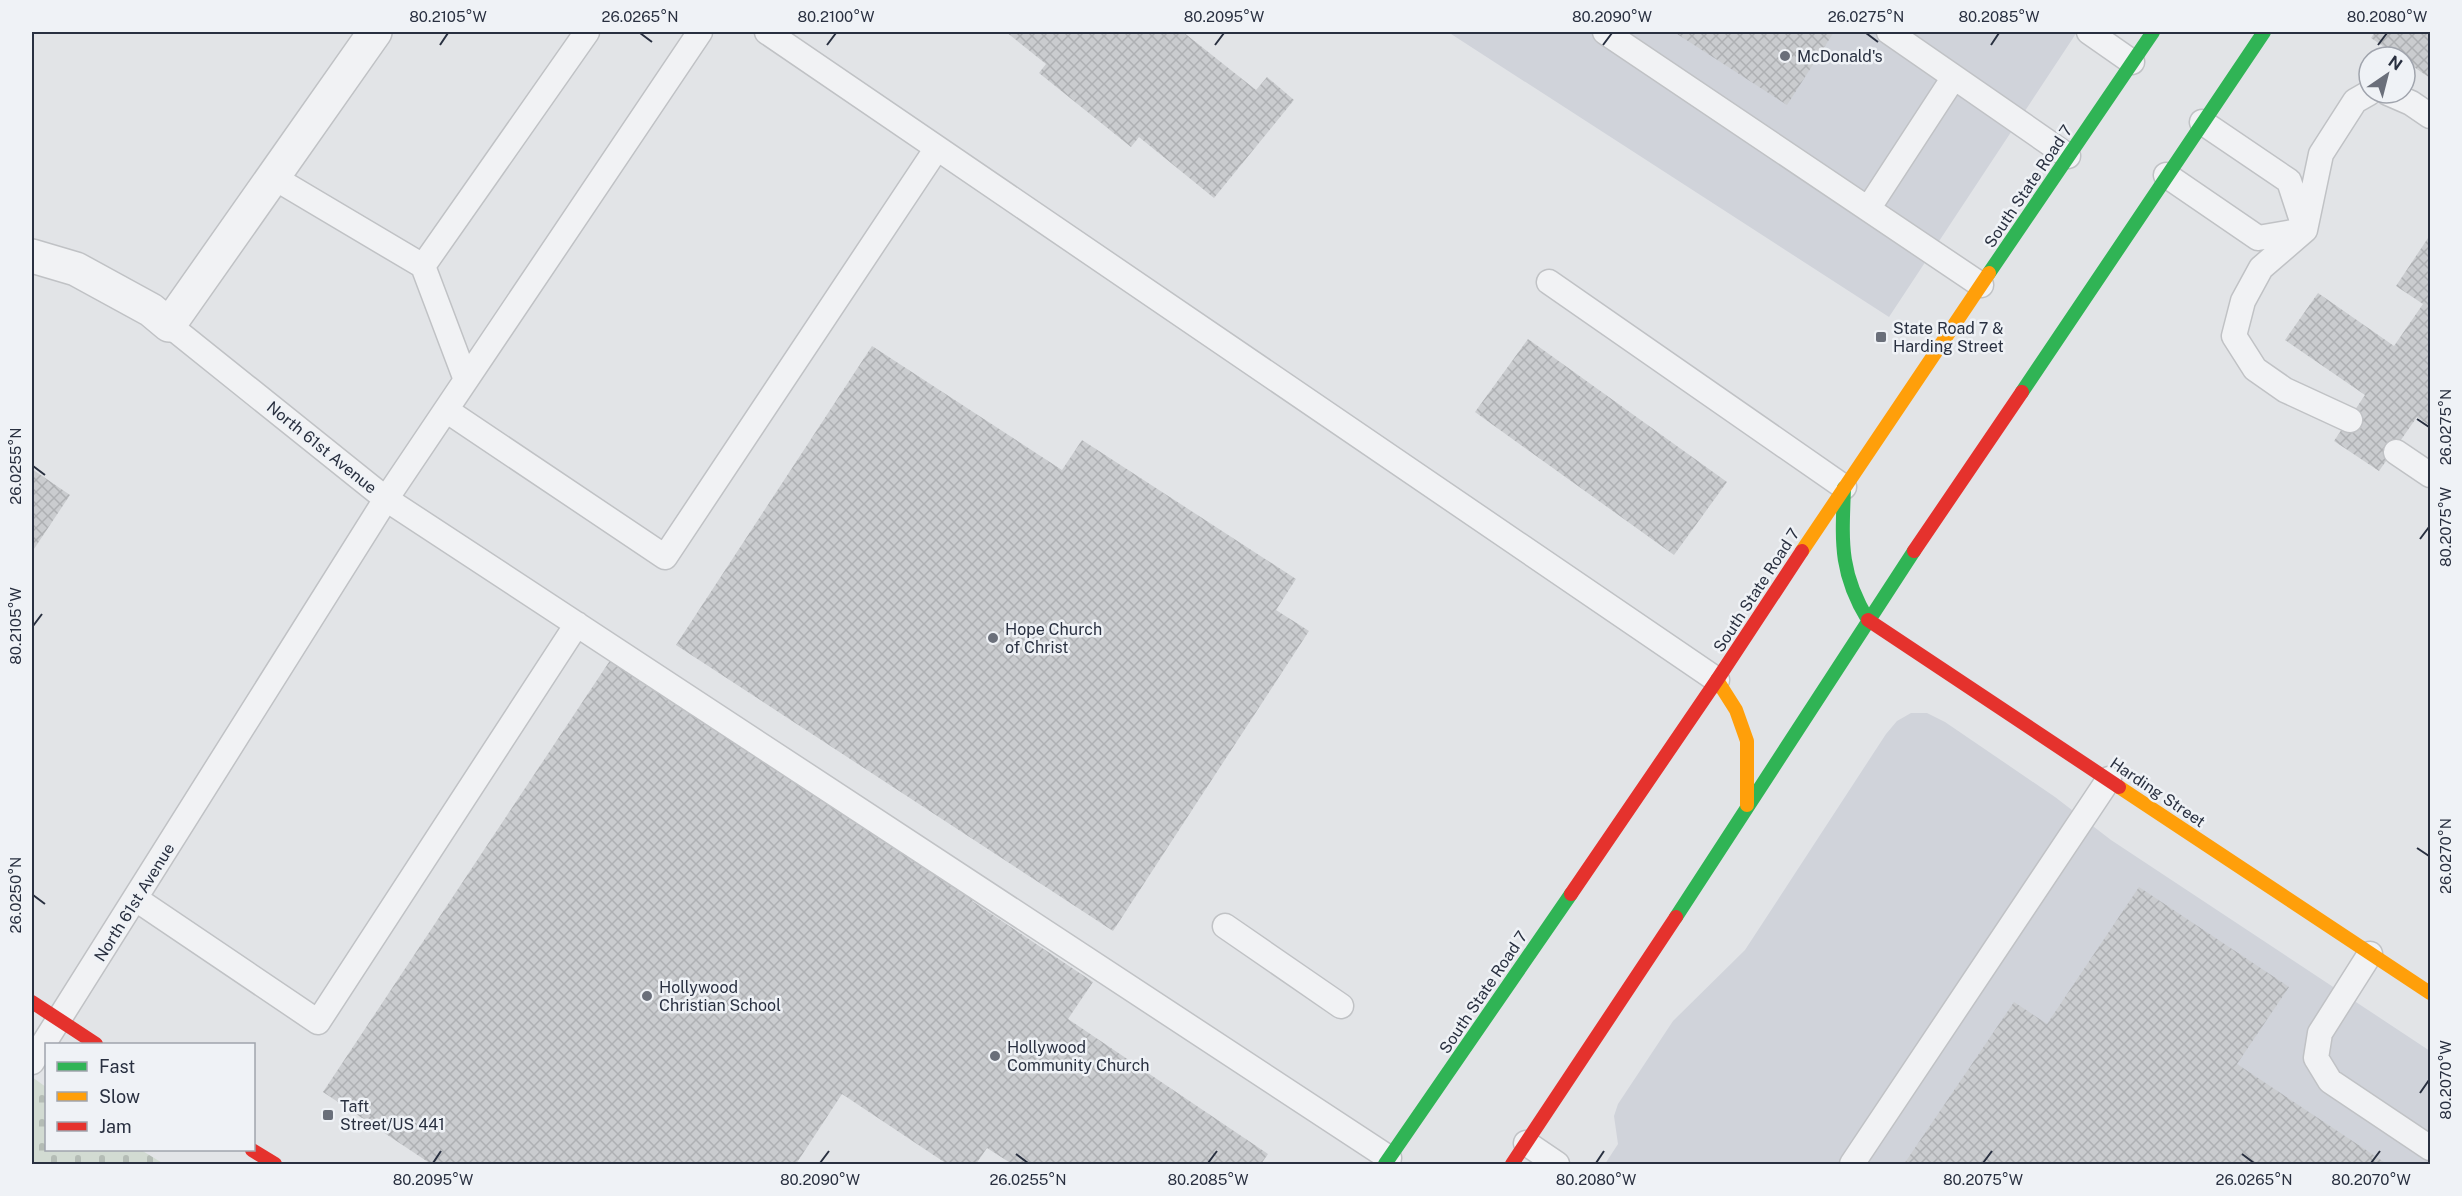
<svg xmlns="http://www.w3.org/2000/svg" width="2462" height="1196" font-family="'Public Sans',sans-serif">
<style>
.built{fill:#d0d3da}
.cemetery{fill:url(#cemetery-stones)}
.building{fill:url(#building-cross-hatch)}
.lines{fill:none;stroke-linecap:round;stroke-linejoin:round}
.lane-casing{stroke:#c0c2c5;stroke-width:27}
.street-casing{stroke:#c0c2c5;stroke-width:36}
.lane{stroke:#f1f2f4;stroke-width:24}
.street{stroke:#f1f2f4;stroke-width:33}
.fast{stroke:#30b455;stroke-width:14}
.slow{stroke:#ff9f0a;stroke-width:14}
.jam{stroke:#e5322d;stroke-width:14}
.ticks{fill:none;stroke:#293040;stroke-width:2}
.poi-dot{fill:#6a6f7a;stroke:#eff2f6;stroke-width:2}
.labels{text-anchor:middle;stroke-width:5;stroke-linejoin:round;paint-order:stroke}
.poi-label{font-size:16px;fill:#293040;stroke:#eff2f6;text-anchor:start}
.street-label{font-size:16px;fill:#293040;stroke:#eff2f6}
.neatline{fill:none;stroke:#293040;stroke-width:2}
.ticks-label{font-size:15px;text-anchor:middle;fill:#293040}
</style>
<defs>
<pattern id="cemetery-stones" width="16" height="16" patternUnits="userSpaceOnUse" patternTransform="scale(1.5)"><rect width="16" height="16" fill="#d2dbd2"/><path d="M2 7V4a2 2 0 0 1 4 0v3zM10 15v-3a2 2 0 0 1 4 0v3z" fill="#b4bcb5"/></pattern>
<pattern id="building-cross-hatch" width="8" height="8" patternUnits="userSpaceOnUse" patternTransform="scale(1.5)"><rect width="8" height="8" fill="#cacccf"/><path d="M0 0l8 8M0 8l8-8" fill="none" stroke="#aeb0b3"/></pattern>
</defs>
<rect width="100%" height="100%" fill="#e2e4e7"/>
<!-- built -->
<path class="built" d="M1448,32H2077L1889,317Z
M1911,713H1927L1945,722L2055,797L2111,840L2430,1051V1164H1605L1618,1144L1614,1116L1618,1104L1673,1021L1745,950L1886,734L1897,721Z"/>
<!-- cemetery -->
<path class="cemetery" d="M32,1077L46,1087V1150H141L164,1164H32Z"/>
<!-- building -->
<path class="building" d="M1006,32H1183L1256,90L1267,77L1294,100L1214,198L1139,137L1131,147L1039,73L1046,64Z
M1674,32H1834L1787,105Z
M2375,32H2430V78L2405,61V57H2399L2371,38Z
M2430,235V426L2417,417L2379,471L2334,441L2365,395L2285,340L2318,293L2394,346L2423,304L2396,286Z
M1528,339L1727,482L1674,555L1475,412Z
M872,346L1062,470L1082,440L1296,579L1276,610L1309,631L1113,931L676,645Z
M32,469L70,495L32,552Z
M615,653L978,894L972,901L1093,982L1068,1019L1268,1154L1261,1164H1012L987,1148L976,1164H947L842,1094L796,1164H431L323,1092Z
M2139,887L2289,987L2237,1064L2387,1164H1904L2014,1002L2047,1024Z"/>
<g class="lines">
<!-- lane casing -->
<g class="lane-casing">
<path id="lane" d="M767,32L1717,680
M1605,32L1981,285
M1889,32L2068,156
M2089,32L2132,62
M2388,93L2411,103L2430,116
M2166,175L2258,238L2305,230L2289,181L2202,122
M273,177L423,266
M1868,209L1954,77
M1549,282L1844,487
M169,325L386,499L1389,1158
M466,380L423,266L587,32
M446,410L665,557L937,148
M2350,420L2285,390L2255,369L2234,336L2243,301L2261,268L2305,230L2321,154L2355,101L2369,93
M2396,452L2430,475
M136,899L318,1022L577,624
M1225,926L1341,1006
M2370,954L2320,1033L2316,1058L2330,1081L2430,1148
M32,1062L386,499L700,32
M1526,1143L1557,1164
M1852,1164L2109,779"/>
</g>
<!-- street casing -->
<g class="street-casing">
<path id="street" d="M32,256L76,269L151,310L169,325L375,32"/>
</g>
<!-- lane -->
<use href="#lane" class="lane"/>
<!-- street -->
<use href="#street" class="street"/>
<!-- fast -->
<path class="fast" d="M1989,273L2153,32
M2022,392L2264,32
M1844,488C1842,542 1839,572 1868,620
M1676,917L1914,551
M1385,1164L1571,894"/>
<!-- slow -->
<path class="slow" d="M1802,551L1989,273
M1717,680L1736,710L1747,741V805
M2119,787L2430,993"/>
<!-- jam -->
<path class="jam" d="M1914,551L2022,392
M1868,620L2119,787
M1571,894L1717,680L1802,551
M32,1002L96,1044
M252,1150L275,1164
M1512,1164L1676,917"/>
</g>
<!-- ticks -->
<path class="ticks" d="M640,33L652,42M1866,33L1878,42M440,45L448,33M827,45L836,33M1215,45L1224,33M1603,45L1612,33M1991,45L1999,33M2378,45L2387,33M2417,419L2429,427M33,466L45,475M2420,539L2429,527M33,626L42,614M2417,848L2429,856M33,895L45,904M2420,1093L2429,1080M1016,1154L1028,1163M2242,1154L2254,1163M433,1163L441,1151M820,1163L829,1151M1208,1163L1217,1151M1596,1163L1604,1151M1983,1163L1992,1151M2371,1163L2380,1151"/>
<!-- markers -->
<g class="poi-dot">
<circle cx="1785" cy="56" r="6"/>
<rect x="1875" y="331" width="12" height="12" rx="3"/>
<circle cx="993" cy="638" r="6"/>
<circle cx="647" cy="996" r="6"/>
<circle cx="995" cy="1056" r="6"/>
<rect x="322" y="1109" width="12" height="12" rx="3"/>
</g>
<g class="labels">
<!-- poi labels -->
<g class="poi-label">
<text x="1797" y="62">McDonald's</text>
<text x="1893" y="334">State Road 7 &amp;<tspan x="1893" dy="18">Harding Street</tspan></text>
<text x="1005" y="635">Hope Church<tspan x="1005" dy="18">of Christ</tspan></text>
<text x="659" y="993">Hollywood<tspan x="659" dy="18">Christian School</tspan></text>
<text x="1007" y="1053">Hollywood<tspan x="1007" dy="18">Community Church</tspan></text>
<text x="340" y="1112">Taft<tspan x="340" dy="18">Street/US 441</tspan></text>
</g>
<!-- street labels -->
<g class="street-label">
<text transform="translate(2028 186) rotate(-56)" y="6">South State Road 7</text>
<text transform="translate(322 447) rotate(39)" y="6">North 61st Avenue</text>
<text transform="translate(1756 590) rotate(-57)" y="6">South State Road 7</text>
<text transform="translate(2158 792) rotate(34)" y="6">Harding Street</text>
<text transform="translate(134 902) rotate(-58)" y="6">North 61st Avenue</text>
<text transform="translate(1483 992) rotate(-56)" y="6">South State Road 7</text>
</g>
</g>
<!-- border -->
<rect width="2462" height="1196" fill="none" stroke="#eff2f6" stroke-width="66"/>
<!-- legend -->
<rect x="45" y="1043" width="210" height="108" fill="#eff2f6" stroke="#a0a4ad" stroke-width="1.5"/>
<rect x="57" y="1062" width="30" height="9" fill="#30b455" stroke="#a0a4ad" stroke-width="1.5"/>
<text x="99" y="1073" font-size="18" fill="#293040">Fast</text>
<rect x="57" y="1092" width="30" height="9" fill="#ff9f0a" stroke="#a0a4ad" stroke-width="1.5"/>
<text x="99" y="1103" font-size="18" fill="#293040">Slow</text>
<rect x="57" y="1122" width="30" height="9" fill="#e5322d" stroke="#a0a4ad" stroke-width="1.5"/>
<text x="99" y="1133" font-size="18" fill="#293040">Jam</text>
<!-- north arrow -->
<g transform="translate(2387 75) rotate(35)"><circle r="28" fill="#eff2f6" stroke="#a0a4ad" stroke-width="1.5"/>
<path d="M0-4.5L10 22L0 15L-10 22Z" fill="#6a6f7a"/>
<text y="-9" font-size="16" font-weight="bold" text-anchor="middle" fill="#293040">N</text>
</g>
<rect x="33" y="33" width="2396" height="1130" class="neatline"/>
<g class="ticks-label">
<text x="448" y="22">80.2105°W</text>
<text x="640" y="22">26.0265°N</text>
<text x="836" y="22">80.2100°W</text>
<text x="1224" y="22">80.2095°W</text>
<text x="1612" y="22">80.2090°W</text>
<text x="1866" y="22">26.0275°N</text>
<text x="1999" y="22">80.2085°W</text>
<text x="2387" y="22">80.2080°W</text>
<text transform="translate(2446 427) rotate(-90)" y="5">26.0275°N</text>
<text transform="translate(16 466) rotate(-90)" y="5">26.0255°N</text>
<text transform="translate(2446 527) rotate(-90)" y="5">80.2075°W</text>
<text transform="translate(16 626) rotate(-90)" y="5">80.2105°W</text>
<text transform="translate(2446 856) rotate(-90)" y="5">26.0270°N</text>
<text transform="translate(16 895) rotate(-90)" y="5">26.0250°N</text>
<text transform="translate(2446 1080) rotate(-90)" y="5">80.2070°W</text>
<text x="433" y="1185">80.2095°W</text>
<text x="820" y="1185">80.2090°W</text>
<text x="1028" y="1185">26.0255°N</text>
<text x="1208" y="1185">80.2085°W</text>
<text x="1596" y="1185">80.2080°W</text>
<text x="1983" y="1185">80.2075°W</text>
<text x="2254" y="1185">26.0265°N</text>
<text x="2371" y="1185">80.2070°W</text>
</g>
</svg>
